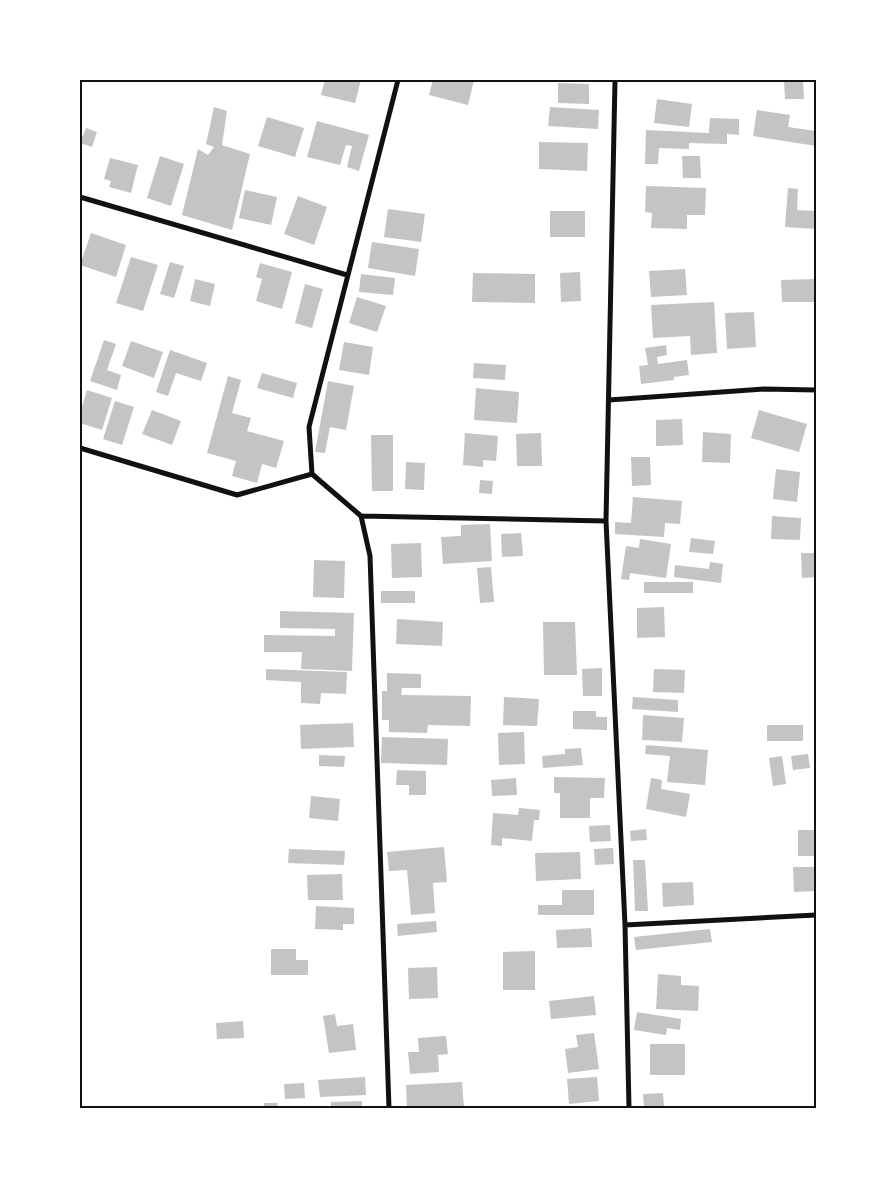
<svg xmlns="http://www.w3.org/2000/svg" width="896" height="1188" font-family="'PT Serif',serif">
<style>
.building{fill:#c4c4c4}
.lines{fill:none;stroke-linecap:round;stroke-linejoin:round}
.minor{stroke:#111;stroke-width:5}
.neatline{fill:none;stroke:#111;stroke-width:2}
</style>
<rect width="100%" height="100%" fill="#fff"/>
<!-- building -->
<path class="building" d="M325,80H361L355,103L321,95Z
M433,80H474L468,105L429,95Z
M784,80H803L804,99H785Z
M558,83L589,84V104L558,103Z
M657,99L692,104L689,127L654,123Z
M214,107L227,111L222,145L250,154L232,230L182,215L198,149L208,155L214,147L206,144Z
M550,107L599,110L598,129L548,126Z
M757,110L790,115L788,127L816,131V146L753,136Z
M267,117L304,128L295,157L258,146Z
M710,118L739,119V135L727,134V144L689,143V149L659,148L658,164H645L646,130L709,133Z
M317,121L369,135L359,171L347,167L352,146L346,145L340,165L307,157Z
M86,128L97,132L92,147L80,143Z
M539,142L588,143L587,171L539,169Z
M160,156L184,164L171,206L147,198Z
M682,156H700L701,178H683Z
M110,158L138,165L131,193L109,187L111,181L104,179Z
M646,186L706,188L705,215H687V229L651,228L652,213L645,212Z
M788,188L798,189L797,210L816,211V229L785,227Z
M245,190L277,197L271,225L239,218Z
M298,196L327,207L314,245L284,234Z
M388,209L425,214L421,242L384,237Z
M550,211H585V237H550Z
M91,233L126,245L116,277L80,265Z
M372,242L419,249L415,276L368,268Z
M131,257L158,265L143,311L116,303Z
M170,262L184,266L174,298L160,294Z
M260,263L292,272L282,309L256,301L262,279L256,277Z
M685,269L687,295L651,297L649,271Z
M580,272L581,301L561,302L560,273Z
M473,273L535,274V303L472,302Z
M361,274L395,278L393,295L359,292Z
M195,279L215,284L210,306L190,301Z
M816,279V302H782L781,280Z
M305,284L323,289L312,328L295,323Z
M357,297L386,306L377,332L349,323Z
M714,302L717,353L691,355L690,336L653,338L651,305Z
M754,312L756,347L727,349L725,313Z
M104,340L116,344L107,370L121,375L117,390L90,381Z
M131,341L163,352L154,378L122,366Z
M344,342L373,347L369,375L339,370Z
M666,345L667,355L657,357L658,364L687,360L689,375L674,377V380L641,384L639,366L648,365L645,348Z
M170,350L207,363L201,381L176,373L168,396L156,392Z
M474,363L506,365L505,380L473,378Z
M262,373L297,383L293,398L257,388Z
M228,376L241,380L232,413L251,418L247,431L284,441L276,468L262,464L257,483L232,476L236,461L207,453Z
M328,381L354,386L346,430L330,427L325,453L315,452Z
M476,388L519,392L517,423L474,420Z
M87,390L112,398L102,430L80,423V414Z
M115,401L134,407L122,445L103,439Z
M152,410L181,421L172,445L142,434Z
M759,410L807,424L799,452L751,438Z
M682,419L683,445L656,446V420Z
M703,432L731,434L730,463L702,462Z
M465,433L498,436L496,461L483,460V467L463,465Z
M541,433L542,466H517L516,434Z
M371,435H393V491H372Z
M631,457H650L651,485L632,486Z
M406,462L425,463L424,490L405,489Z
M776,469L800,472L797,502L773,499Z
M480,480L493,481L492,494L479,493Z
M633,497L682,501L680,524L665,523L664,537L615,534V522L631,523Z
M772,516L801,518L800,540L771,539Z
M490,524L492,561L443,564L441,537L461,536V525Z
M521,533L523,556L502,557L501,534Z
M691,538L715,541L713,554L689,552Z
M640,539L671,544L666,578L630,573L629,580L621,579L626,546L639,548Z
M421,543L422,577L392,578L391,544Z
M801,553H816V577L802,578Z
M314,560L345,561L344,598L313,597Z
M710,562L723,564L721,583L674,577L675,565L709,569Z
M491,567L494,602L480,603L477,568Z
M644,582H693V593H644Z
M381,591H415V603H381Z
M664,607L665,637L637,638V608Z
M280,611L354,613L352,671L301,669L302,652H264V635L335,636V629L280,628Z
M397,619L443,622L442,646L396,644Z
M543,622H575L577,675H544Z
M602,668V696H583L582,669Z
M266,669L347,672L346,694L321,693L320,704L301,703V682L266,680Z
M654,669L685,670L684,693L653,692Z
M387,673L421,674V688H402L401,695L471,696L470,726L428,725L427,733L389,732V720H382V691H387Z
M504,697L539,699L537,726L503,725Z
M633,697L678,700V712L632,709Z
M573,711H596V717H607V730L573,729Z
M643,715L684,718L682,742L642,740Z
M353,723L354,747L301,749L300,725Z
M767,725H803V741H767Z
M524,732L525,764L499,765L498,733Z
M382,737L448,739L447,765L381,763Z
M646,745L708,750L705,785L667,782L670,756L645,754Z
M581,748L583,765L543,768L542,756L565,754V749Z
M808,754L810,768L793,770L791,756Z
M319,755L345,756L344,767L319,766Z
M782,756L786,784L773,786L769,758Z
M397,770L426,771V795H409V785H396Z
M554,777L605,778L604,798H590V818H560V793H554Z
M516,778L517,795L492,796L491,780Z
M651,778L662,780L661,789L690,794L686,817L646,809Z
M311,796L340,799L338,821L309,818Z
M519,808L540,810L539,820H534L532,841L502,838V846L491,845L493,813L518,815Z
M610,825L611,841L590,842L589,826Z
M646,829L647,840L631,841L630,831Z
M798,830H816V856H798Z
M444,847L447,882L433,883L435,913L411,915L407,870L389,871L387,852Z
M613,848L614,864L595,865L594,849Z
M289,849L345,851L344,865L288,863Z
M580,852L581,879L536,881L535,853Z
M633,860H645L648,911H635Z
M793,867H816V891L794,892Z
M342,874L343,900H308L307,875Z
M693,882L694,905L663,907L662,883Z
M562,890H594V915H538V905H562Z
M316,906L354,908V924H343V930L315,929Z
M436,921L437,932L398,936L397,924Z
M591,928L592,947L557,948L556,930Z
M710,929L712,942L636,950L634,937Z
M271,949H296V960H308V975H271Z
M535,951V990H503V952Z
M437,967L438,998L409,999L408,968Z
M658,974L681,976V985L699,986L698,1011L656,1009Z
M594,996L596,1015L551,1019L549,1001Z
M637,1012L681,1019L680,1030L667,1028L666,1035L634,1030Z
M335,1014L337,1026L353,1024L356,1050L329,1053L323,1016Z
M243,1021L244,1038L217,1039L216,1023Z
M594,1033L599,1069L568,1073L565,1049L578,1047L576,1035Z
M446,1036L448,1054L438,1055L439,1072L410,1074L408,1052H419L418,1038Z
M650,1044H685V1075H650Z
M365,1077L366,1095L320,1097L318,1080Z
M597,1077L599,1101L569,1104L567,1079Z
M462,1082L464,1108H407L406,1085Z
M304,1083L305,1098L285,1099L284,1084Z
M663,1093L664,1108H644L643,1094Z
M362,1101V1108H331V1102Z
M264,1103H278L277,1108H264Z"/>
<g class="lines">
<!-- minor -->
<path class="minor" d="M615,80L606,521L625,925L629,1108
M80,197L347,275
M609,400L764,389L816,390
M80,448L237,495L312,474
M361,516L606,521
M625,925L816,915
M389,1108L370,556L361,516L312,474L309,427L398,80"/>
</g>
<!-- border -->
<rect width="896" height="1188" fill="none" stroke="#ffffff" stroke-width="162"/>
<rect x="81" y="81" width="734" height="1026" class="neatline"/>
</svg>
